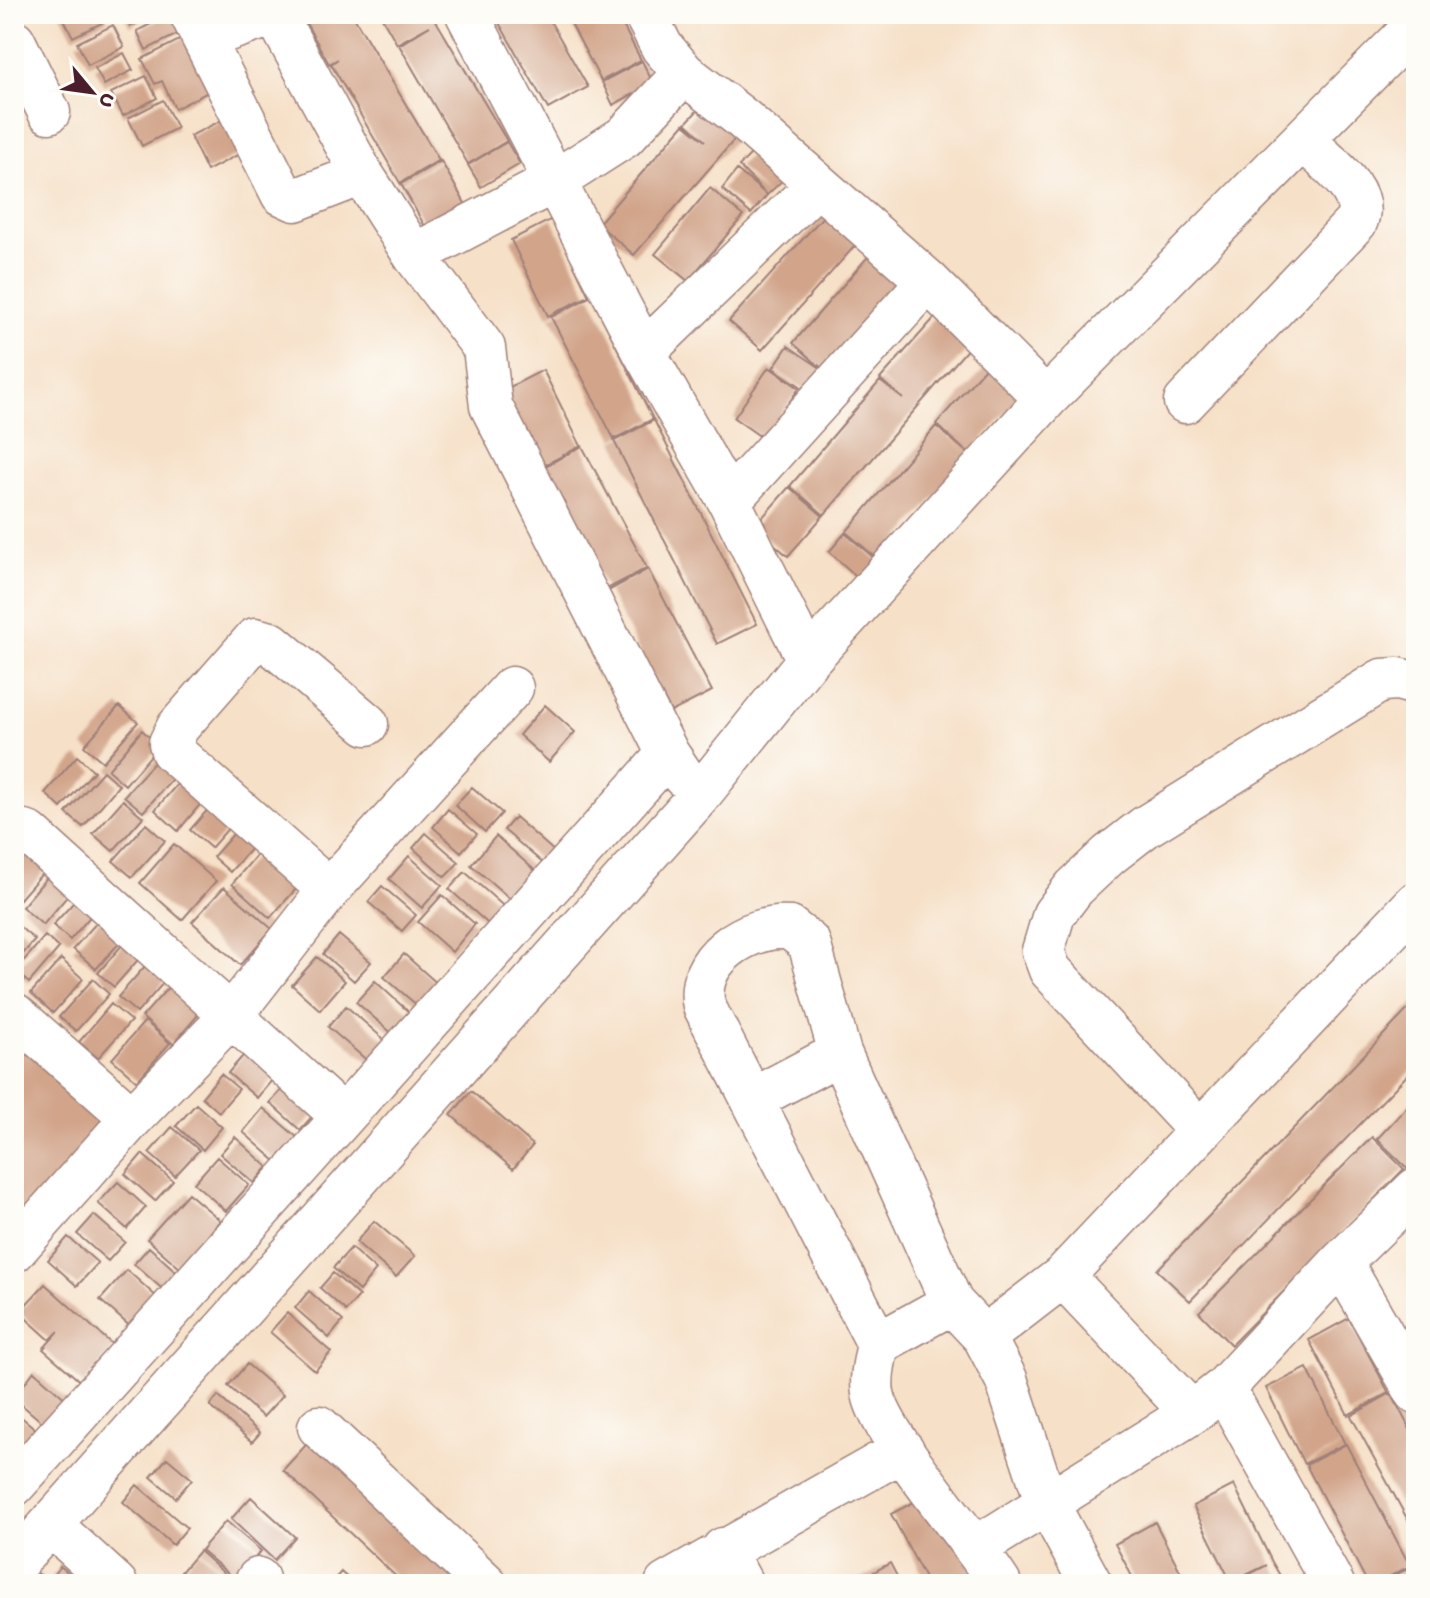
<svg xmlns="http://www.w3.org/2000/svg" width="1430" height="1598" font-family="'Gochi Hand',sans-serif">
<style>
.building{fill:#d2a58b}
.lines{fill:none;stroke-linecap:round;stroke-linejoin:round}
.minor-casing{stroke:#a08079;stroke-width:45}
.minor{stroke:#fff;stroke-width:42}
</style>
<rect width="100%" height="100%" fill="#fdfcf7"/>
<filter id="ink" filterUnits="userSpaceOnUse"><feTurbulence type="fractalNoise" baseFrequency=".0125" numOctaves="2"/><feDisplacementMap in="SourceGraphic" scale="16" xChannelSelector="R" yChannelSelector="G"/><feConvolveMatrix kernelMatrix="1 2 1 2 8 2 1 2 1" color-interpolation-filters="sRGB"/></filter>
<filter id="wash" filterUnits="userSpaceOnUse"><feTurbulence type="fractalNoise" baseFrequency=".006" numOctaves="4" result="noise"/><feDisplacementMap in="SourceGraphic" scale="32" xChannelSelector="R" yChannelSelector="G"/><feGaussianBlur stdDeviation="1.8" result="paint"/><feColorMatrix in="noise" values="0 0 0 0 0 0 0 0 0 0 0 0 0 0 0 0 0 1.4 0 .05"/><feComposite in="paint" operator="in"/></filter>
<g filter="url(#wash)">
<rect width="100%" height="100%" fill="#f6e0c7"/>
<g id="blocks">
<!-- building -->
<path class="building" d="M61,14H105L108,20L73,37Z
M123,14H155L130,27Z
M170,14H188L194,26L146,50L137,31Z
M301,14H352L439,160L400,183L331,64L338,59L329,64Z
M380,14H432L507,141L468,164L399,45L430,26L397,44Z
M494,14H546L588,87L548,109Z
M566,14H617L641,60L601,81Z
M113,25L124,47L88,65L77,43Z
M193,33L220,86L175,109L162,81L155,84L142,59Z
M124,53L133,70L104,85L95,68Z
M642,61L653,83L613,105L602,82Z
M146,76L157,98L123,116L111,93Z
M708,99L742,131L634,255L598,224L684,124L705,141L686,123Z
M163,100L177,128L142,146L128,118Z
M232,115L249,149L207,171L190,136Z
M507,142L520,164L481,187L468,165Z
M761,144L789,174L767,195L739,166Z
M441,161L467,207L427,230L401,184Z
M737,170L767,195L751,214L722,189Z
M710,188L743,216L688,281L655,254Z
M828,211L860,240L762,350L729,321Z
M552,219L589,296L548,316L511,240Z
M872,252L904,280L825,371L793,343Z
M591,296L653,419L614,439L551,317Z
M937,315L971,345L824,515L790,486L880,381L903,399L880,379Z
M788,346L825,371L809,392L773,368Z
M992,360L1026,390L969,454L936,424Z
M769,367L799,388L764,439L734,418Z
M543,370L581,446L541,467L502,391Z
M654,420L757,624L717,644L614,441Z
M936,426L970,455L880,561L846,532Z
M582,446L647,568L607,589L542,468Z
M789,487L823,516L788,556L754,527Z
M845,533L879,562L863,582L829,552Z
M648,569L712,691L671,712L608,591Z
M545,705L575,732L549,762L519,735Z
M119,706L138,722L103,762L84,746Z
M142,730L159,746L125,785L108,770Z
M77,756L94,771L61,808L45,793Z
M159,757L177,773L143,812L124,796Z
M103,771L119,785L83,827L66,813Z
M185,775L208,795L178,831L155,810Z
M472,787L502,813L485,832L455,805Z
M218,798L239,816L211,848L190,830Z
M123,800L143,817L113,851L93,834Z
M448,809L477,834L461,852L433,827Z
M515,817L555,852L544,864L504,830Z
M244,822L261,837L230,872L213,857Z
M146,824L165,841L132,877L113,861Z
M426,833L459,862L445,877L413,848Z
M496,836L540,875L515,903L471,865Z
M174,844L216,881L182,920L140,883Z
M265,845L304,880L270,918L232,884Z
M28,851L47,868L20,899L14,893V868Z
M409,856L442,885L422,908L389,879Z
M465,872L509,911L494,929L449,889Z
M49,875L70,893L43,925L22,907Z
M382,886L416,915L402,931L368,902Z
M224,887L272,929L240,965L192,922Z
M84,891L100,905L70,940L53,925Z
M442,895L475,924L452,952L418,922Z
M108,910L131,930L96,969L73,949Z
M15,923L35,940L14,964V925Z
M134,931L151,945L114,987L98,973Z
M339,935L371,962L354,981L323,954Z
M45,936L59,948L29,983L15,971Z
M404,954L439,985L419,1007L384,977Z
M153,957L171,974L137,1013L118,997Z
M317,957L345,981L320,1010L292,985Z
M61,959L83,979L53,1013L31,993Z
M180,974L210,1001L173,1044L142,1017Z
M93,979L109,994L76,1031L59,1017Z
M375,981L412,1015L394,1035L356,1002Z
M1416,1001V1066L1190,1301L1157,1270Z
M111,1004L131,1021L98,1058L79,1042Z
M346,1006L387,1042L370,1063L328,1027Z
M145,1021L170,1043L137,1081L112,1059Z
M14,1028L122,1125L31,1226L14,1210Z
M249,1049L277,1074L257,1098L228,1073Z
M221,1074L239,1089L219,1112L202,1097Z
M286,1085L317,1111L300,1130L270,1103Z
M471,1091L533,1145L513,1169L451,1115Z
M1416,1097V1163L1409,1170L1377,1139Z
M196,1104L222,1127L203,1150L176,1126Z
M263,1108L298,1138L277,1162L243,1132Z
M172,1127L199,1150L175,1176L149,1153Z
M235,1137L268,1167L254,1183L220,1154Z
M1372,1137L1404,1169L1231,1345L1199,1312Z
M142,1154L173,1181L155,1201L125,1174Z
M217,1157L249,1185L226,1211L194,1183Z
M118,1182L146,1207L127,1229L98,1203Z
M188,1193L220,1220L182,1270L147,1239Z
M94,1215L125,1242L108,1261L77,1234Z
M374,1221L415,1256L396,1277L356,1242Z
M68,1237L98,1263L77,1286L48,1260Z
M149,1247L181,1276L167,1293L134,1264Z
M351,1248L376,1270L359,1291L333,1268Z
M127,1270L159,1299L132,1328L100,1300Z
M333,1273L359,1296L346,1311L320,1288Z
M45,1284L115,1347L83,1384L43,1349L59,1331L50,1340L19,1312Z
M309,1291L343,1321L329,1338L295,1308Z
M287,1313L331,1352L315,1371L270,1332Z
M1349,1318L1389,1393L1348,1415L1309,1340Z
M247,1364L283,1395L263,1417L228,1386Z
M1307,1368L1345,1444L1304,1464L1266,1388Z
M34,1371L78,1410L57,1435L14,1398Z
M1391,1393L1416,1441V1535L1351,1416Z
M218,1396L260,1433L252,1442L210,1406Z
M14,1411L44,1436L14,1456Z
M317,1433L478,1584H404L283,1470Z
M1346,1444L1410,1566L1381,1581L1410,1568L1416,1584H1368L1306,1465Z
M167,1458L192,1479L176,1498L151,1477Z
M137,1485L187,1528L173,1545L123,1502Z
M1234,1485L1272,1562L1285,1584H1231L1267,1565L1231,1582L1193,1506Z
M931,1493L981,1584H943L958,1575L941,1584H928L891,1514Z
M251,1497L295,1537L274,1560L231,1519Z
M226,1521L261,1551L236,1580L201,1550Z
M1155,1522L1180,1571L1187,1584H1136L1115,1544Z
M199,1551L224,1573L215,1584H195L181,1572Z
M890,1563L901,1584H852Z
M60,1566L82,1584H26L36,1572L48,1582Z
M341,1572L354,1584H330Z"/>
</g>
</g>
<g filter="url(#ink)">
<use href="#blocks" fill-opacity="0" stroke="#a08079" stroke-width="2"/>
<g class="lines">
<!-- minor casing -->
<g class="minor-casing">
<path id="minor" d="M191,14L282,194L295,200L362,174
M275,14L362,174L414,255L484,348L491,406L668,754L683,776
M467,14L644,352L729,501L808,660
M204,38L275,14
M14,41L49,112
M414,255L555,181L624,137L684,73
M644,352L816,186
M1046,399L1416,25
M1185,402L1356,222C1370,191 1324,161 1305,141
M729,501L928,281
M14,828L30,834L342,1116
M329,890L172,751L170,743L178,727L255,639L271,643L367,724
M14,1014L132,1118
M755,1098L840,1053
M1199,1130L1050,970L1043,951L1054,914L1074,888L1109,855L1145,827L1382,680L1398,679L1416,684
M14,1251L132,1118L231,1016L329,890L512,688
M1341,1262L1416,1392
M1063,1276L1192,1413
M984,1337L1063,1276L1416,903
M878,1344L952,1303
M1224,1388L1333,1584
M319,1427L486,1584
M14,1485L668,754
M51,1525L116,1584
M977,1547L1192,1413L1224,1388L1341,1262L1416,1189
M723,1549L742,1584
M14,1565L698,797L808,660L1046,399L928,281L742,118L684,73L662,47L645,14
M255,1584L258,1579
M666,1584L903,1450
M1000,1584C973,1540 880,1435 873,1393C870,1377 875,1360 878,1344L704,1006C693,960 748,924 790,928L809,943L840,1053L952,1303L984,1337L1006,1379L1046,1501L1091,1584"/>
</g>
<!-- minor -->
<use href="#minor" class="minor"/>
</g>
</g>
<!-- margin -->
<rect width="1430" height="1598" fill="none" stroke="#fdfcf7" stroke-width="48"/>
<!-- north arrow -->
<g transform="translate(92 92) rotate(119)" stroke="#fdfcf7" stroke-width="6" paint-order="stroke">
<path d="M0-6L14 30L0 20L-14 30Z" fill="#4a1f2b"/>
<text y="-12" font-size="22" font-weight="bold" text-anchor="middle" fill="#4a1f2b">U</text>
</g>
</svg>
